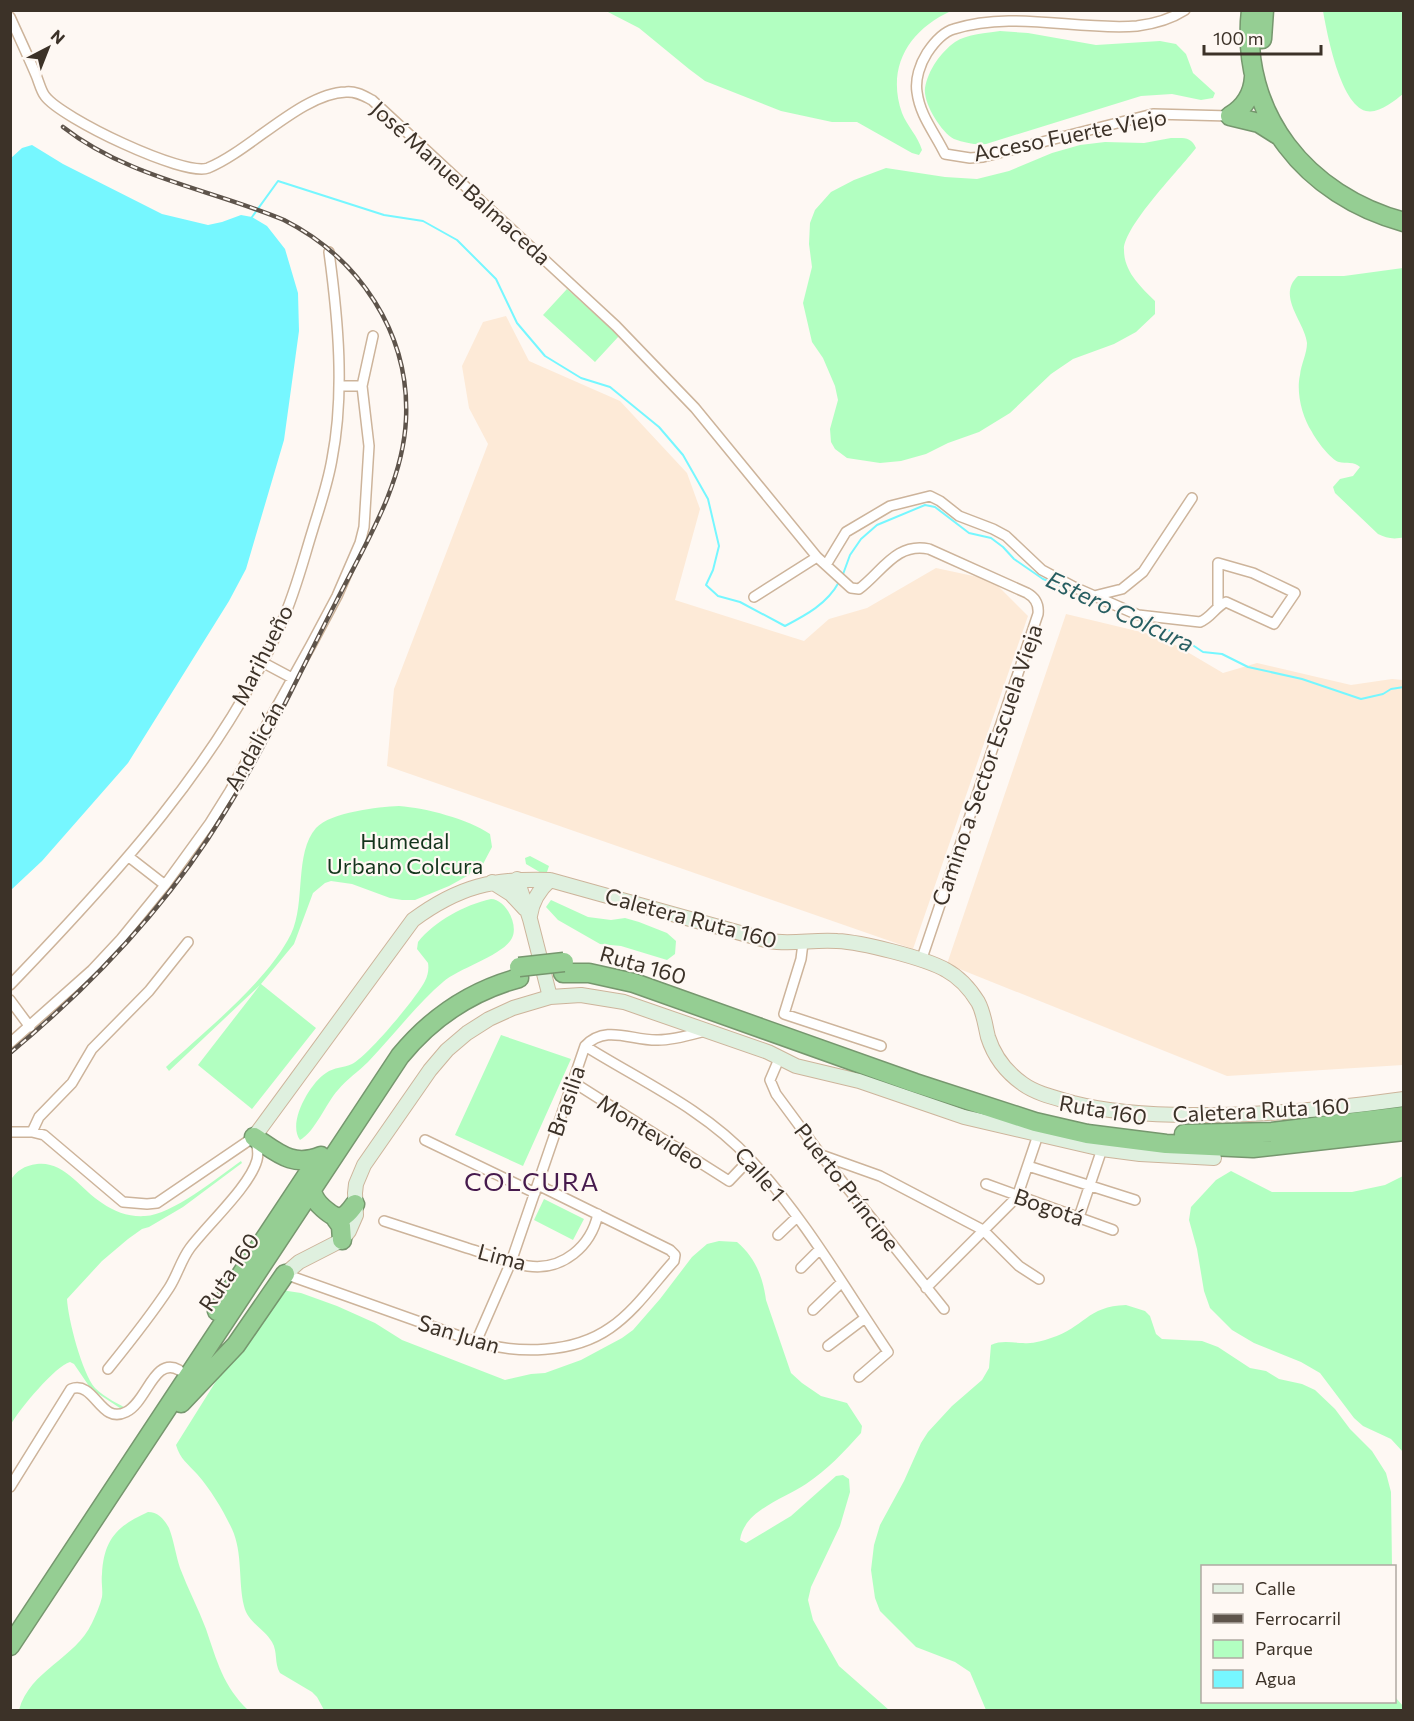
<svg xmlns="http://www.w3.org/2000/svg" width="1414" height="1721" font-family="Commissioner,sans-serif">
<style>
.built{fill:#fdead7}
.green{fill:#b2ffc1}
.water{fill:#76f7ff}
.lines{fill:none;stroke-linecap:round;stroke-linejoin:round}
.stream{stroke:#76f7ff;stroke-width:2}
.street-casing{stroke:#cdb49b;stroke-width:12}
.secondary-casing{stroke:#cdb49b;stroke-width:16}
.highway-casing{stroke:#76976e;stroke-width:21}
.street{stroke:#fff;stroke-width:9}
.secondary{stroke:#dff0df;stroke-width:14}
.highway{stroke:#95ce93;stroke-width:18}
.rail-casing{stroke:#5e544b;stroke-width:4.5}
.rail{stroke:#fef8f3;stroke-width:2;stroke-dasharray:7;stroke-linecap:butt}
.highway-bridge-casing{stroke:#76976e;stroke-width:21;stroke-linecap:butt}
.highway-bridge{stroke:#95ce93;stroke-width:18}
.labels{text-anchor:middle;stroke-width:4.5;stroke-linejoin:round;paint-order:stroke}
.street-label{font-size:22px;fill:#3c3228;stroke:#fef8f3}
.park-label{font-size:22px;fill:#14341c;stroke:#fef8f3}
.water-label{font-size:24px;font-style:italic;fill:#275e61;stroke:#fef8f3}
.quarter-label{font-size:26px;letter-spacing:1.5px;fill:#461a4d;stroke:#fef8f3}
</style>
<rect width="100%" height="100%" fill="#fef8f3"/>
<!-- built -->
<path class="built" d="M506,316L529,361L620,401L687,473L700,509L675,600L804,641L829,619L867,608L936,568L992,580L1028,616L913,949L387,766L394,689L488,444L469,408L462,366L483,322Z
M1066,614L1162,637L1223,673L1257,663L1351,685L1392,679L1403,680V1065L1227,1076L947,964Z"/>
<!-- green -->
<path class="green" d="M606,11H951C909,30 886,67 902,113C907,126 918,136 922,150L919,155L912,153L857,122H832L781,111L705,81L689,69L639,28Z
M1323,11H1403V94C1394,101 1379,114 1366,111C1340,104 1327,33 1323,11Z
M1000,31L1028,33L1096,45L1160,41L1176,44L1186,54L1193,73L1215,93L1213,98L1201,100L1172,94L1141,96L986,144C975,145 965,143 954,139C941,132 923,103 925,88C928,70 941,52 955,42C967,34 987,33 1000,31Z
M1171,138C1183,138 1191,136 1196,148C1180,169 1123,227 1124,250C1124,272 1141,287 1155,301V314L1136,332L1114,344L1073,359L1051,374L1010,413L979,432L948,443L926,454L901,461L880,463L847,458L835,449L831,442L830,429L838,400L835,386L823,358L812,342L803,303L812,267L809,244L810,223L815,210L831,192L854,180L886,168L945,177L977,179L1009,171L1052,153L1080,145L1105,142L1144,143Z
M1403,268L1404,537C1394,540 1386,538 1378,534L1335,493L1333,487L1340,479L1353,476L1360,467C1354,461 1346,464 1339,462C1331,460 1316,440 1312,432C1302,417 1296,392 1300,375C1301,364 1307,354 1307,343C1305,322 1276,296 1298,276H1344Z
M567,289L619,336L595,362L543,315Z
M399,806C426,808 468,819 490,834L492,847L483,864L473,867L469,875L449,886L415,900H402L390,898L352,884L331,881L325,883L313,893L294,944L261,984L316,1028L252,1109L198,1065L260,985L169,1071L166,1067C204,1032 268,981 291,934C306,903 294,853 316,828C331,812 378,807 399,806Z
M530,856L549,866L547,872L543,874L526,864L525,858Z
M491,899C505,899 519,924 512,938C504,955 459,968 443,982C416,1005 393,1036 368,1062C359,1071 347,1079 338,1090C326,1103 315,1132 300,1140C287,1123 310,1083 326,1073C334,1067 344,1068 352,1064C368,1056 417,997 425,981C428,975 429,969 428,963L417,949L418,942C435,921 464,905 491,899Z
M551,900L588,917L611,920L625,918L639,922L667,933L676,941L675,954L667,960L621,946L600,944L558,920L546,907Z
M501,1035L571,1059L523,1166L455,1135Z
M241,1161L242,1163L183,1207L149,1227L142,1229L128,1239L102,1261L67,1299C68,1319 82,1373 95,1388C105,1398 119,1404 131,1411L129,1414L91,1389L74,1364L70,1362C55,1366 20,1409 11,1424L10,1181C17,1170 24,1166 37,1164C65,1161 80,1189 102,1203C115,1212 129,1217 145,1216C172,1215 218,1177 241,1161Z
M1231,1171L1272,1192H1352L1385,1185L1403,1176V1452L1391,1439L1363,1426L1354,1418L1320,1373L1301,1362L1254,1343L1232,1330L1210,1308L1204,1291L1197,1249L1189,1220L1191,1207L1216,1180Z
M544,1199L584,1219L573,1240L534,1220Z
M719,1241L737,1242C755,1257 763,1277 766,1300L791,1373L802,1383L821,1396L847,1403L862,1426L861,1433C844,1452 827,1470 806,1484C784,1499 744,1510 740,1540L746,1543L791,1516L836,1476L843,1475L849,1479L850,1492L840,1526L811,1587L808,1600L813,1620L839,1666L889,1710H324L317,1697L312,1692L280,1673C274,1663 278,1652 272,1642C264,1628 248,1623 244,1606C238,1581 243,1553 232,1529C223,1510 211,1490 197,1474C188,1464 180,1459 176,1445L223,1370L281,1290L301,1293L337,1306L375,1323L402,1340L505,1380L531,1374L545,1373L581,1360L622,1338L633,1330L660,1299L692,1257L707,1244Z
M1126,1305L1145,1311L1150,1316L1156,1334L1162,1339L1202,1341L1218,1347L1250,1368L1266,1371L1279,1379L1302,1384L1315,1390L1335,1409L1350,1429L1372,1451L1386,1473L1391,1492L1392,1566H1202V1702H1394L1395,1697L1403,1706V1710H986L970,1672L955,1662L916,1647L880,1611L875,1598L871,1570L874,1545L880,1525L904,1481L921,1443L928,1432L952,1406L982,1380L989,1368L991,1345C1002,1340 1012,1343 1023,1343C1033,1344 1042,1341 1051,1338C1084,1328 1087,1306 1126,1305Z
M148,1512C158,1512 164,1519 169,1528C174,1541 176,1556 180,1568C188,1589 198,1608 206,1629C217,1661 223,1686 248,1710H19C30,1670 75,1659 92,1623C96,1614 100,1606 102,1597C103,1590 101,1582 102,1574C104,1539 117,1526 148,1512Z"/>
<!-- water -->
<path class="water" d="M32,145L63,164L162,214L208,225L222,222L241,215L252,217L267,226L285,249L298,293L299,331L284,440L246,569L229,601L128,763L42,861L11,890L10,159L22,148Z"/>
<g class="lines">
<!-- stream -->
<path class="stream" d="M252,217L278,181L384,215L423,221L457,240L496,279L517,323L545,356L581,378L610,387L659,427L683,455L708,499L719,546L713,570L706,585L718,596L740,602L785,626C806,615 827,604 839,582
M842,577L850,555L861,539L877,525L925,505L935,507L969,533L991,538L1003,547L1014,559L1043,579L1069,589
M1134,618L1173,632L1203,652L1222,654L1248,667L1302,679L1361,699L1383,694L1391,689L1404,687"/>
<!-- street casing -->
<g class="street-casing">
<path id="street" d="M1185,10C1171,19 1153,24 1137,26C1077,31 1013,10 954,29C943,32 933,44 927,53C920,64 915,79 917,92C920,116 935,133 945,154L970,158L983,157L1153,114L1230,116
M10,17C19,37 28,56 36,75C39,82 41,91 45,96C61,118 184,177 208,168C250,151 302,93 346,92C356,91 364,96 372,100L616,326L695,408L817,557L851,588L859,589C882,572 896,542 929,549L1027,593C1036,598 1039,605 1038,614L921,961
M362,386L373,336
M826,565L846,532L890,506L930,496L940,501L959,516L993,529L1006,536L1042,570L1076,588L1138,615L1200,622C1211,618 1215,607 1226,602L1274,624L1295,593L1253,573L1218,563V605
M1094,596L1122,589L1143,572L1192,498
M754,597L817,557
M262,662L292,678
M129,857L165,885
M803,943L801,959L784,1014L881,1046
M10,985C113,878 221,761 281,624C295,594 303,561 313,529C320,506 328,483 332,459C345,392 338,319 329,252
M10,1000L30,1027
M10,1043L92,970L121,939L165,885L210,823L230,791L311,645L337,596L360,543L364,527L369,446L362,386H339
M585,1046C641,1081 704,1109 750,1159C804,1217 844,1287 888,1352L859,1377
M779,1059L770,1080L776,1094L821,1155L944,1309
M573,1082L729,1181L750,1159
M10,1132H32L44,1135L123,1202L147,1204L157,1203L254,1137C257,1144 259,1152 257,1160C250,1186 208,1224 190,1248C181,1260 177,1276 169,1288C150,1317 129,1343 108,1369
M32,1132L39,1117L72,1083L92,1049L149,991L188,942
M425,1140L535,1193
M824,1156L880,1176L983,1230L1019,1266L1039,1279
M1028,1166L1135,1200
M986,1184L1113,1230
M1079,1217L1102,1149
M384,1221C411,1230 439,1239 467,1248C487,1254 507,1263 528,1266C563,1271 591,1246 598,1214
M778,1235L797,1217
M801,1268L820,1249
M285,1274L476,1342C518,1354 573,1354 610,1328C635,1311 654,1283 674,1261L675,1255L670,1250L538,1185
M926,1288L1017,1197L1038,1135
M813,1310L842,1282
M476,1342L511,1262L585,1046C606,1024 632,1041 658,1040C674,1040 690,1035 705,1031
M828,1346L865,1318
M10,1487L71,1389C95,1380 100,1425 126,1412C147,1402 154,1356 179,1370"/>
</g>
<!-- secondary casing -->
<g class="secondary-casing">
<path id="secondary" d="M517,879L530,919L550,997
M492,882L511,894L525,909
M530,916C532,901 539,890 550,880
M254,1137L413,920C459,886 494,878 550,880L769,941C792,945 814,939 837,941C861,942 925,958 946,970C959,977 970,989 978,1002C984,1013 985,1025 988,1037C994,1056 1006,1072 1023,1084C1037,1094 1056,1098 1073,1103C1112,1113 1151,1115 1191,1115C1262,1116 1333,1109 1404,1099
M285,1274L299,1262L342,1240L349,1231L356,1215L355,1193L356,1184L364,1165L430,1070L447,1050L467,1033L489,1019L513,1008L550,997L581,995L624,1002L768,1052L796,1066L859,1081L964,1117L1102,1149L1140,1154L1214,1158"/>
</g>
<!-- highway casing -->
<g class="highway-casing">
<path id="highway" d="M1251,10C1239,114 1307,196 1404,222
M1262,39L1264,10
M1230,116L1259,123L1278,135
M1230,116C1245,107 1253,94 1254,77
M563,973H589L634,983L915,1083L1035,1122L1087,1134L1166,1144L1253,1148L1404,1131
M1184,1134L1272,1132L1404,1116
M254,1137C277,1152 292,1168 321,1156
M312,1191C314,1199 317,1203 323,1208C338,1221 343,1221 355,1204
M336,1219L341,1226L342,1240
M217,1311L313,1166
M181,1403L236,1345L285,1274
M10,1646L400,1056C432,1017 471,991 519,978"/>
</g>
<!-- street -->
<use href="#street" class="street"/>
<!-- secondary -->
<use href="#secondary" class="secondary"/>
<!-- highway -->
<use href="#highway" class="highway"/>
<!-- rail casing -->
<g class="rail-casing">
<path id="rail" d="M10,1053C93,984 169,904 225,812C267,745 300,672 336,602C365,544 403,485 406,419C410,333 359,258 284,220C210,189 127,177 63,127"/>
</g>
<!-- rail -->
<use href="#rail" class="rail"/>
<!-- highway-bridge casing -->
<g class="highway-bridge-casing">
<path id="highway-bridge" d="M519,967L564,962"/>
</g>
<!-- highway-bridge -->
<use href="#highway-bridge" class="highway-bridge"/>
</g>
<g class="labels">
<!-- street labels -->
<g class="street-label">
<text transform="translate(1070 135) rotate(-11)" y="8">Acceso Fuerte Viejo</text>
<text transform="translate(461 183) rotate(42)" y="8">José Manuel Balmaceda</text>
<text transform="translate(262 655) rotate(-63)" y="8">Marihueño</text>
<text transform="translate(254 746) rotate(-61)" y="8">Andalicán</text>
<text transform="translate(987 765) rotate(-71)" y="8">Camino a Sector Escuela Vieja</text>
<text transform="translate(691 918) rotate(15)" y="8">Caletera Ruta 160</text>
<text transform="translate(643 965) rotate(16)" y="8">Ruta 160</text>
<text transform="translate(566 1101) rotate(-71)" y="8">Brasilia</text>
<text transform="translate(1103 1110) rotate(10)" y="8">Ruta 160</text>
<text transform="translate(1261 1110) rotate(-3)" y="8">Caletera Ruta 160</text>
<text transform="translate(651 1132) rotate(32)" y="8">Montevideo</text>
<text transform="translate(760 1174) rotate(49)" y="8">Calle 1</text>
<text transform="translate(847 1187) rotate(52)" y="8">Puerto Príncipe</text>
<text transform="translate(1049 1207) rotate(19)" y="8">Bogotá</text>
<text transform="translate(502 1257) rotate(15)" y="8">Lima</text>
<text transform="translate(229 1272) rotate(-56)" y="8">Ruta 160</text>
<text transform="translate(459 1334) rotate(17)" y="8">San Juan</text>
</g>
<!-- park labels -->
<g class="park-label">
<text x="405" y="849">Humedal<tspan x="405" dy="25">Urbano Colcura</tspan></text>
</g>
<!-- water labels -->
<g class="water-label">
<text transform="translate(1120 612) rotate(25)" y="8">Estero Colcura</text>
</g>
<!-- quarter labels -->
<g class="quarter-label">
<text x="532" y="1191">COLCURA</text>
</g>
</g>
<!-- border -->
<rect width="1414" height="1721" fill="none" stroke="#3c3228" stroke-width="24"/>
<!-- legend -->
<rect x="1201" y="1565" width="195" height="138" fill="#fef8f3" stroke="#b0a9a2" stroke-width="1.5"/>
<rect x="1213" y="1584" width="30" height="9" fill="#dff0df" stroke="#b0a9a2" stroke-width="1.5"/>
<text x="1255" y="1595" font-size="18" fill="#3c3228">Calle</text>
<rect x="1213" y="1614" width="30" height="9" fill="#5e544b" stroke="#b0a9a2" stroke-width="1.5"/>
<text x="1255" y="1625" font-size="18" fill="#3c3228">Ferrocarril</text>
<rect x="1213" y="1640" width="30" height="18" fill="#b2ffc1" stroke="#b0a9a2" stroke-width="1.5"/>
<text x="1255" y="1655" font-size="18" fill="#3c3228">Parque</text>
<rect x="1213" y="1670" width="30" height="18" fill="#76f7ff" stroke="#b0a9a2" stroke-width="1.5"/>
<text x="1255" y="1685" font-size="18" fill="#3c3228">Agua</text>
<!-- north arrow -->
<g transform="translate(48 48) rotate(42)" stroke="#fef8f3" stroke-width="4.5" paint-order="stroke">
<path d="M0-4.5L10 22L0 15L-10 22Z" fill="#3c3228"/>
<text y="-9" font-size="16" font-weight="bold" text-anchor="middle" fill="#3c3228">N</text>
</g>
<!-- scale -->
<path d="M1204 45v9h117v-9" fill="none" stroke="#3c3228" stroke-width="3"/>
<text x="1213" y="45" font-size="18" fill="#3c3228" stroke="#fef8f3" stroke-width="4.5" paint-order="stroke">100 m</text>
</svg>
